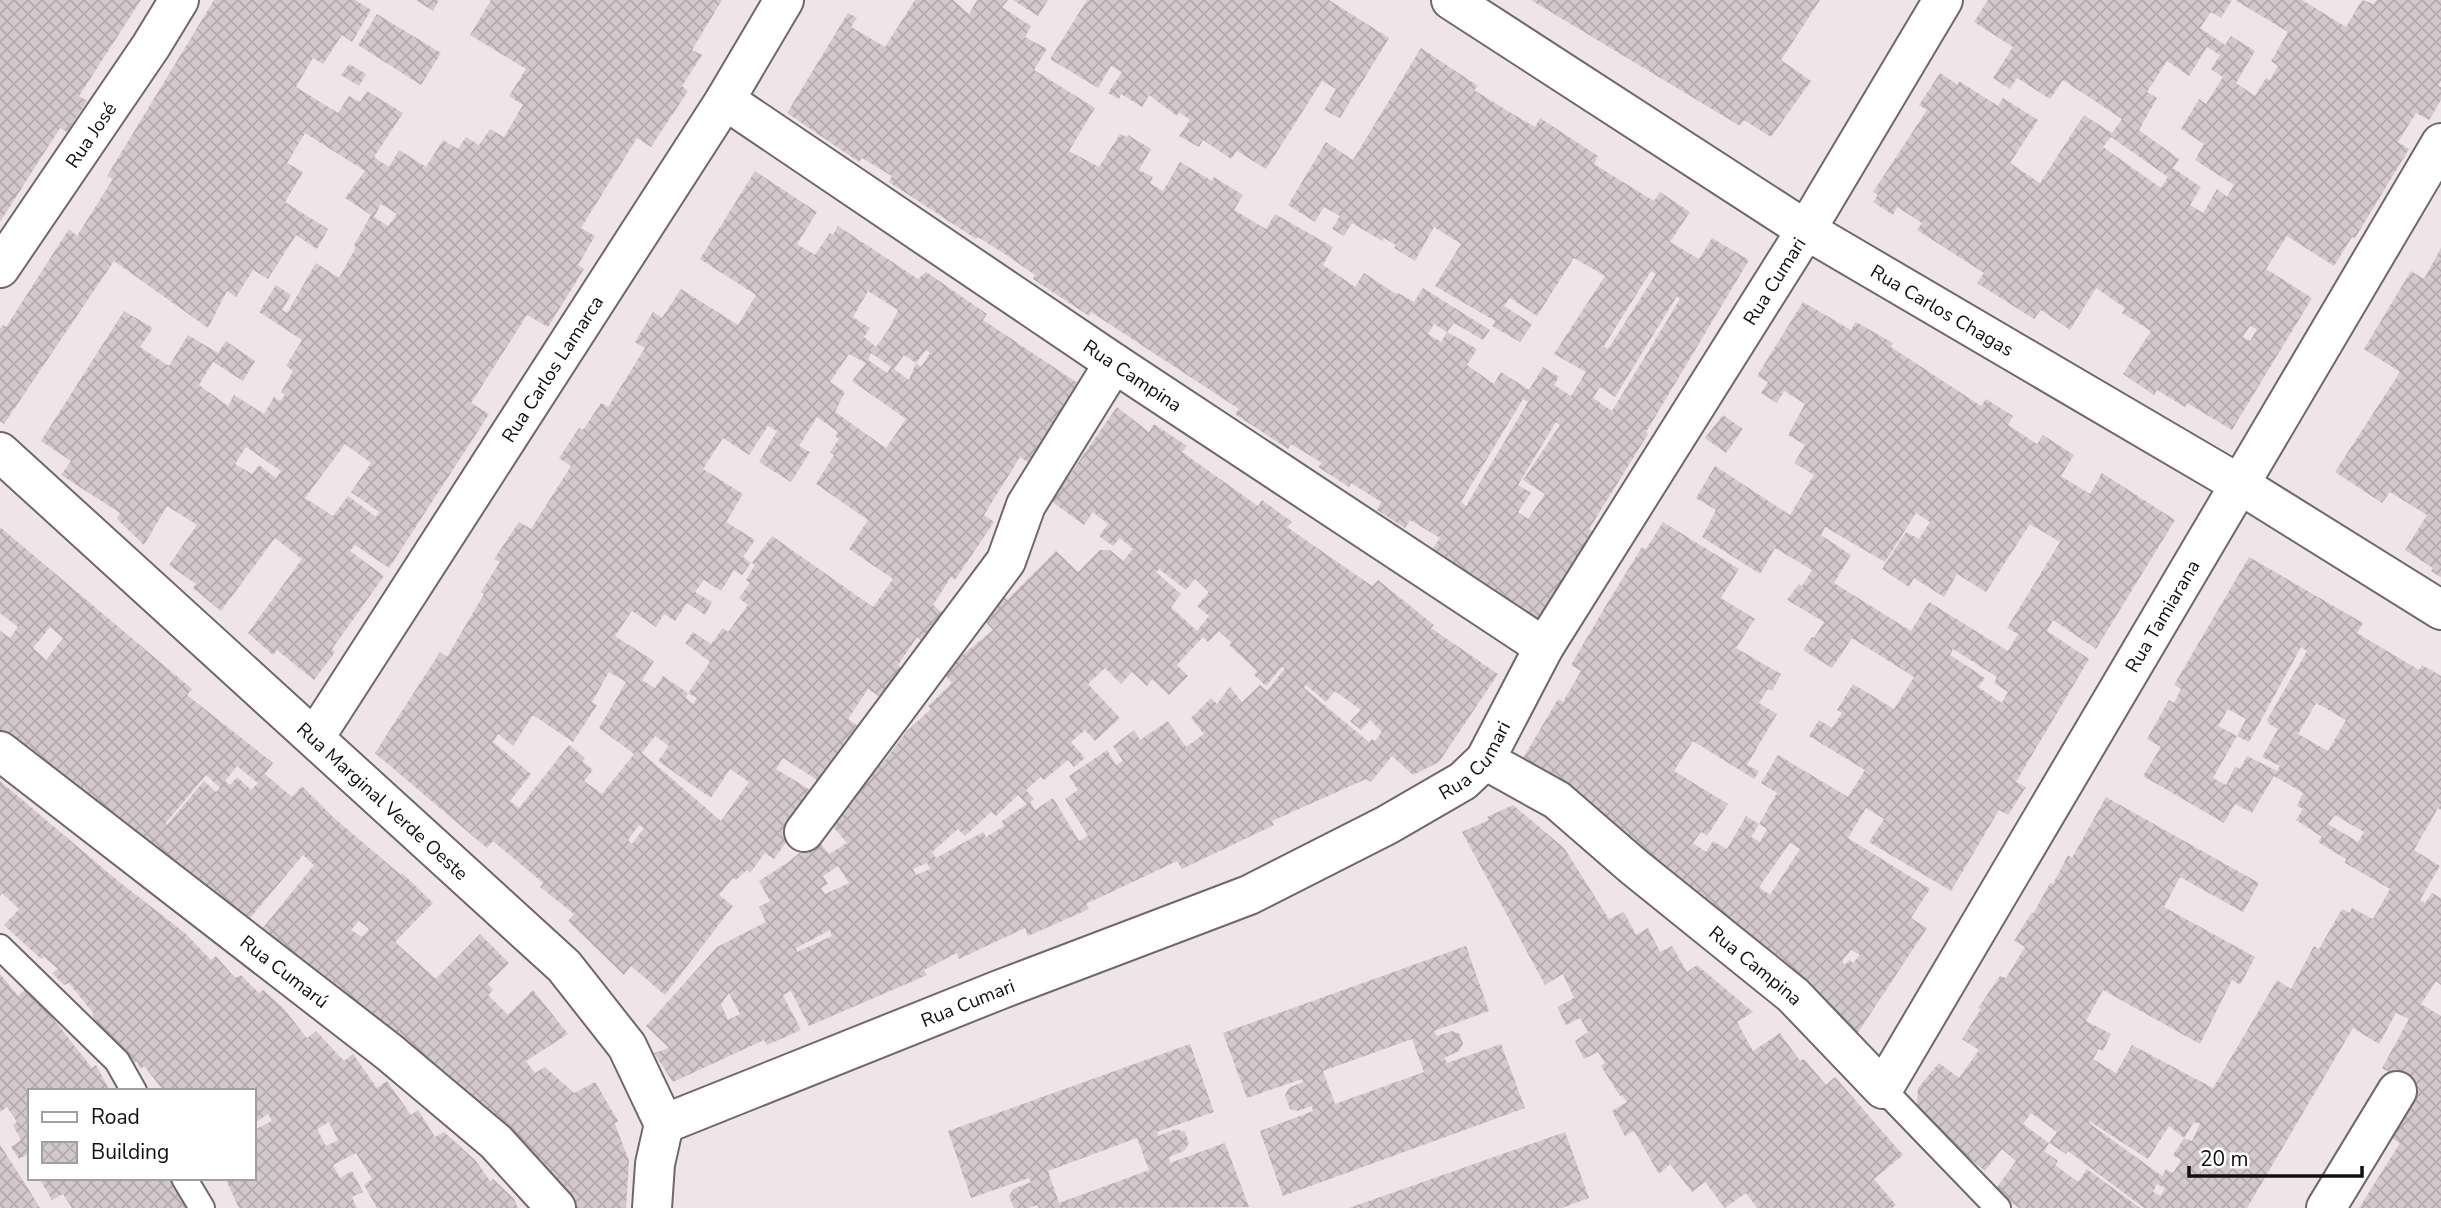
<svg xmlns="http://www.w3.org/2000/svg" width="2441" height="1208" font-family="'Nunito Sans',sans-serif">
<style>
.building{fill:url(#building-cross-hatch);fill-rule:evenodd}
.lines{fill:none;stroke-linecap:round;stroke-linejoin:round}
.service-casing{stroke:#716769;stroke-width:28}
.minor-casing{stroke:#716769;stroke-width:42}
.service{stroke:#fff;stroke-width:24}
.minor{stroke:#fff;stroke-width:38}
.labels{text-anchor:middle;stroke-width:6;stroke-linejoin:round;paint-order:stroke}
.street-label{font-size:19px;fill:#130f10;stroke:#fff}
</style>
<defs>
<pattern id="building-cross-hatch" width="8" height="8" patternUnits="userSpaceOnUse" patternTransform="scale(1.75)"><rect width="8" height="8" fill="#d3c8cb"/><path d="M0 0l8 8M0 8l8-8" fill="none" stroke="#b4abad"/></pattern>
</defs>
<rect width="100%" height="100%" fill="#efe4e7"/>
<!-- building -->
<path class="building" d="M0,0H141L79,96L87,101L67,132L60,128L0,222Z
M214,0H355L371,10L352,42L342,35L323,64L313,58L296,87L338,113L349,96L360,102L367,91L403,113L374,157L389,167L399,150L426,167L443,140L458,149L466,137L479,145L490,129L504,137L523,105L509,96L526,69L470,35L491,0H722L692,50L702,55L682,86L688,91L651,147L637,138L581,228L595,236L578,265L584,269L548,327L527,315L471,403L489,414L389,568L355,545L350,551L384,576L332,649L335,652L314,680L277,650L273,655L248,633L302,559L275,538L221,611L193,588L196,584L169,565L197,525L167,506L144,545L117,519L120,513L61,475L71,461L41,441L124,311L153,328L140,347L169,366L188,335L218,353L226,341L255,361L243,381L213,362L199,385L228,406L234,395L264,414L274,397L280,401L285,395L281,392L293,371L286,366L302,340L259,312L276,285L291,295L282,310L287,313L316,263L339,278L356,247L354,245L371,215L345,198L365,171L305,133L287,163L303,172L285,202L328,229L317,249L296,235L268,279L253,270L236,297L227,291L208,328L114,261L4,424L0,421V329L3,325L6,327L69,229L77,236L113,179L107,176ZM381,204L397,214L388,226L374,217ZM345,444L371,463L351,492L379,512L376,517L348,496L333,516L305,498ZM246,447L281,471L276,478L259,465L252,474L235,464Z
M416,0H439L433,11Z
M915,0H953L969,14L977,0H1008L1002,7L1031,26L1025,37L1047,49L1034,70L1095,108L1069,151L1099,167L1120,134L1127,137L1128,135L1151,149L1139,170L1153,177L1150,183L1163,191L1180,162L1212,181L1214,177L1243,195L1234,210L1266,229L1275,214L1333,247L1323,265L1355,287L1364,273L1396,294L1398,293L1414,302L1423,288L1490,330L1483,340L1454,323L1447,332L1434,324L1428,334L1441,342L1447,332L1477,349L1467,365L1494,384L1501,372L1529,390L1543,367L1559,377L1554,385L1571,396L1586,372L1554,354L1605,276L1574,258L1537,316L1510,298L1504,306L1532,324L1520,342L1492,326L1495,321L1435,286L1461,244L1434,227L1415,261L1394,248L1396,245L1384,238L1382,241L1352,223L1344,236L1332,229L1340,216L1324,207L1315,222L1288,205L1326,142L1353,160L1421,48L1478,86L1474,90L1506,110L1535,127L1540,118L1572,139L1598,156L1594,164L1623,182L1654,201L1660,192L1690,212L1670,242L1699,259L1712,238L1749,260L1646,432L1648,434L1589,529L1595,532L1539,621L1431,551L1440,538L1410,520L1405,528L1377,510L1381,502L1351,483L1349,487L1318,467L1322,463L1291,444L1288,449L1235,414L1239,409L1091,312L1089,316L1033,279L1035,275L1008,256L978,237L976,239L889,182L892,176L862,158L859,162L787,113L848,13L857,18L851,27L885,47ZM1651,271L1656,274L1608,349L1604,346ZM1677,296L1680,299L1612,411L1593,398L1600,387L1615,397ZM1523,399L1528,402L1466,506L1461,502ZM1556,422L1560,425L1523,480L1545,494L1528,519L1518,512L1531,493L1518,485Z
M1013,0H1048L1038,16Z
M1087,0H1329L1389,38L1340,118L1324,110L1336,89L1322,81L1266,169L1237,151L1231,159L1203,140L1199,147L1179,136L1190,120L1179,112L1177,116L1149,95L1142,107L1121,94L1119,99L1108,93L1122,72L1111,66L1098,88L1050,59Z
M1531,0H1820L1781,60L1811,81L1771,137L1744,120L1740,126Z
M1988,0H2232L2221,18L2211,12L2200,28L2225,45L2231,36L2255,51L2236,83L2255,96L2266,78L2270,80L2278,66L2271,61L2288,32L2235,0H2302L2346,27L2362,0L2374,4L2376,0H2441V81L2438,86L2441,87V100L2429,120L2416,113L2398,142L2409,149L2355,238L2352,237L2334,266L2287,236L2266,269L2312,298L2232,430L2187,403L2185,407L2157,390L2154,395L2123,374L2151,331L2122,313L2125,308L2096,288L2070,330L2041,310L2034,319L1977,283L1984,273L1917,230L1922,223L1897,207L1893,215L1873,202L1878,195L1873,192L1927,110L1919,105L1940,73L1958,85L1959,81L1998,106L2003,98L2038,120L2010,163L2040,183L2084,115L2112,133L2122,119L2063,80L2050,99L2017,78L2010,89L1993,78L2013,47L1974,22ZM2207,47L2220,55L2211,69L2223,77L2206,104L2199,99L2181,129L2204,144L2195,160L2234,185L2227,197L2217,189L2203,213L2190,205L2201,187L2173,168L2179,159L2139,130L2157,98L2147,92L2167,61L2189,76ZM2111,137L2168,177L2161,188L2103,147ZM2250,326L2257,329L2250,341L2243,337Z
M377,14L441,53L421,85L358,45Z
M349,64L366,74L359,86L341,75Z
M755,171L817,212L797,244L815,255L830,233L833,235L838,226L918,279L926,272L987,314L983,320L1085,388L1031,464L1020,457L984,515L994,522L955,580L951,577L933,605L943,613L923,642L917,637L898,665L901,668L880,697L868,689L848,719L857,725L817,780L783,758L776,769L820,796L774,859L765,853L750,873L747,870L736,880L733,878L719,895L733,906L665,995L631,966L624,975L568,921L574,914L540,887L543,883L493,841L487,848L375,753L440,652L447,657L484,594L481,592L500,562L494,559L519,522L531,529L571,466L559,458L579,428L583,430L601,403L608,407L645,348L635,342L653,312L662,318L681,289L738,325L756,295L700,259ZM868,291L898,310L890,327L876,347L864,337L870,328L853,317ZM926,350L930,353L921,367L916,363ZM871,353L891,367L887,373L868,360ZM849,354L866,363L852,381L906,419L886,448L835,412L845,392L830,382ZM904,355L916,363L909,380L894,369ZM817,417L838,432L835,436L839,439L830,452L834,455L816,484L868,520L849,549L893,579L873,607L772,536L752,563L755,565L746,580L750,583L739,598L748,605L728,632L723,628L711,644L693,632L685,643L710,662L688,693L663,676L655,688L642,680L654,661L615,636L632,611L656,627L664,614L675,621L687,603L705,615L712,602L695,592L704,580L721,591L734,570L742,575L751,563L743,557L755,540L726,522L743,494L703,469L723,438L749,455L768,426L777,431L759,462L791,482L810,452L799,446ZM609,672L626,682L599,728L634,754L602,794L584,781L593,770L582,761L585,758L569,745L519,808L510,801L531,774L493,742L498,734L513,746L533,715L573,742L597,705L592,702ZM688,693L697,698L693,704L686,698ZM655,736L669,746L658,761L711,798L730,769L749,782L721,821L642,753ZM639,825L644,828L632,844L628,840Z
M2441,248V577L2431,571L2433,568L2405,550L2427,515L2390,492L2382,503L2335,472L2400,372L2364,349L2411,271L2424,279Z
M1803,302L1851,330L1856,322L1893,343L1891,347L1981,406L1986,399L2013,416L2008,425L2037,444L2043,435L2074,455L2061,476L2090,494L2102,473L2175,520L2096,649L2053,620L2047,631L2089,659L2016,782L2026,787L2008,815L1999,810L1951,891L1869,842L1884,819L1866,808L1848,838L1930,889L1911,918L1927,928L1857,1034L1724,932L1522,760L1558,699L1563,702L1581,671L1571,665L1605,607L1642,547L1646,549L1663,522L1739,569L1721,598L1755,619L1736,648L1781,674L1772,691L1768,689L1759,703L1777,714L1747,765L1759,771L1754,779L1693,741L1674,771L1728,804L1707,836L1701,832L1693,843L1706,852L1713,841L1727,849L1746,816L1759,824L1751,837L1760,842L1767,829L1759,824L1777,793L1761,783L1778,755L1848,797L1865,770L1809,736L1819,720L1832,728L1842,713L1837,710L1853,684L1894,709L1914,677L1852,638L1832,668L1803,650L1812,637L1814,638L1824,622L1787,600L1799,584L1802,586L1812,570L1775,548L1760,574L1702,537L1716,510L1696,498L1715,466L1790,515L1814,475L1794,463L1805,445L1788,435L1805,404L1784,391L1777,403L1761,393L1768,382L1757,376ZM1916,513L1930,522L1919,539L1906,532L1882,569L1909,587L1914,578L1944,597L1957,574L1986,592L2030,524L2060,542L2007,628L2018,634L2008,651L1929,602L1911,631L1834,583L1851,555L1821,535L1825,527L1885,562ZM1953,649L1997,677L1994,683L2008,692L2002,703L1978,687L1985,678L1950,655ZM1790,843L1800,849L1770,895L1759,887ZM1851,950L1860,955L1853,963L1849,960L1845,965L1842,961Z
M1117,407L1149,432L1154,424L1187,446L1182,452L1258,506L1262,500L1292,522L1287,527L1372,586L1378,580L1434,625L1431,628L1498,674L1439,762L1413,775L1392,756L1371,782L1366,779L1272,821L1274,825L1182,869L1177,861L1086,904L1089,909L1028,936L1025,928L959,959L957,953L924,970L927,975L809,1026L791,991L783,995L801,1030L767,1045L764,1040L673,1082L654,1053L669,1048L646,1026L717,947L766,922L759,907L770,901L759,881L787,863L817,839L829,854L847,843L830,823L855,800L852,797L885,760L907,731L931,709L928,706L952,683L942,672L993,630L981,617L1004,596L1007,600L1056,551L1078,572L1100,550H1110L1123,561L1133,549L1120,538L1113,546L1099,536L1108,524L1093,512L1084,525L1051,501ZM1159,569L1186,590L1195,579L1209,592L1197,606L1209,616L1197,631L1171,607L1181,594L1156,572ZM1219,631L1232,643L1229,645L1257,671L1254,675L1266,686L1282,667L1285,668L1267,691L1260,685L1242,702L1230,687L1217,704L1211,698L1191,718L1204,734L1186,747L1168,721L1140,740L1134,730L1113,746L1123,761L1116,765L1107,750L1069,776L1078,790L1065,799L1088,836L1079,841L1053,798L1035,810L1030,802L1034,799L1026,790L1041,777L1044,780L1068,760L1074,767L1085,758L1071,742L1085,730L1095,741L1120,718L1088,684L1105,668L1121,684L1132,672L1147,686L1152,679L1169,695L1188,676L1177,665L1203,637L1208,642ZM1306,685L1326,702L1335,691L1361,710L1350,721L1361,730L1370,720L1382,732L1375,741L1372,739L1369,742L1304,688ZM1018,795L1027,804L1002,821L1004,826L986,837L983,832L936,858L932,852L958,829L965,836L991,812L996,816ZM927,863L930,869L916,875L913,869ZM838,866L849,883L825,894L821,888L828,884L823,876ZM830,930L832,936L797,952L796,948ZM729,993L740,1014L728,1020L721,1004Z
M1723,415L1743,429L1726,453L1705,438Z
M0,527L192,689L187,695L273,763L265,774L292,797L302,786L333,817L401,875L402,873L433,903L395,942L436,979L480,934L509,963L488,984L493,990L488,995L508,1015L533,990L568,1034L526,1061L535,1073L545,1067L574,1093L595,1082L618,1121L615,1124L629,1161L626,1208H573L258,934L314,865L303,855L240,930L0,737V631L10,638L18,627L0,613ZM50,627L63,638L46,660L33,648ZM237,766L258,783L251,790L237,777L230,785L225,781ZM206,775L220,788L216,792L204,781L167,825L165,824ZM359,921L369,929L362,937L351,930Z
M2249,557L2363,623L2357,633L2419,670L2422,665L2441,676V810L2438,808L2414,850L2440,866L2420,900L2425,903L2432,893L2441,898V985L2436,981L2421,1004L2441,1016V1208H2359L2400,1143L2390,1137L2419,1089L2382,1068L2409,1019L2396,1013L2379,1044L2353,1028L2247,1208H2144L2068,1151L2066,1154L2049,1143L2057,1132L2031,1113L2023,1124L2049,1143L2044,1151L2058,1161L2055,1165L2078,1182L2087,1169L2140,1208H2019L1995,1190L2016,1161L2002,1149L1985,1171L1916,1114L1918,1088L1939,1063L1959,1078L1979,1050L1962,1039L1981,1009L1978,1008L2000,976L2006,978L2025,947L2014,941L2032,912L2033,914L2050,883L2053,884L2068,855L2072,858L2106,797L2259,883L2243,912L2180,877L2164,907L2255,957L2240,985L2232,980L2200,1044L2103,990L2086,1021L2111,1034L2103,1051L2099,1049L2093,1059L2116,1073L2132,1045L2213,1088L2277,980L2291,989L2314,946L2319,949L2342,909L2350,913L2352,908L2373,919L2390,889L2345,863L2346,859L2318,842L2322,837L2296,820L2303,809L2297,806L2303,793L2274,776L2252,813L2235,804L2224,823L2143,776L2161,747L2147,739L2169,700L2174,703L2181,689L2174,685ZM2301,647L2307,651L2267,720L2269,724L2278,729L2262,757L2280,766L2277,771L2247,756L2240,769L2235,767L2226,785L2213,778L2237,736L2218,726L2228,709L2246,719L2237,736L2249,742ZM2316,703L2346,720L2328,751L2298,734ZM2335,815L2364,832L2358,842L2328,824ZM2089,1121L2148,1159L2169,1126L2184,1138L2194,1122L2200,1124L2192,1141L2184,1138L2173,1155L2181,1160L2173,1173L2166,1169L2162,1176L2089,1123ZM2157,1184L2165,1188L2161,1196L2153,1192Z
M0,781L118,881L185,933L211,960L216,956L235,978L241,975L259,993L263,990L284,1009L307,1038L316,1031L344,1061L353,1054L377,1088L387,1081L411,1115L418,1110L435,1137L444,1132L476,1161L490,1181L493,1179L514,1199L518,1208H377L364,1185L372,1179L356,1153L333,1165L340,1178L352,1171L363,1192L352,1197L357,1208H239L225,1178H254V1130L272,1121L268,1114L254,1124V1091H164L144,1066L141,1069L137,1061L130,1067L92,1015L94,1014L69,983L64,985L52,973L58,969L44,957L41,959L4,925L19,909L2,893L0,896ZM329,1122L338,1140L326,1146L317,1129Z
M1513,805L1564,848L1609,919L1624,912L1636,935L1648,928L1660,952L1672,946L1687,972L1697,965L1753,1012L1737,1022L1753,1051L1780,1033L1800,1061L1804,1059L1826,1085L1835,1077L1903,1155L1874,1179L1896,1205L1892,1208H1757L1746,1193L1725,1208L1705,1182L1692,1192L1670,1164L1659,1174L1634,1131L1625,1136L1612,1111L1627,1102L1622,1095L1620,1096L1601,1066L1605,1063L1598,1052L1584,1059L1575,1041L1588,1032L1580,1018L1566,1025L1557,1007L1574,998L1563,974L1545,985L1462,832L1489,820L1487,817Z
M1466,946L1489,1011L1434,1031L1437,1036L1452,1031L1460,1034L1463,1044L1459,1051L1444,1058L1447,1063L1501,1044L1525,1108L1283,1196L1260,1131L1313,1111L1312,1106L1298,1111L1290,1109L1285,1095L1289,1088L1303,1082L1302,1079L1247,1098L1223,1033ZM1412,1039L1424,1072L1335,1104L1323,1071Z
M0,974L18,996L28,987L92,1068L96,1065L110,1091H30V1153L19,1159L11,1147L21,1140L13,1125L17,1122L7,1107L0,1112Z
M1190,1044L1214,1112L1157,1132L1158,1136L1176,1129L1185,1132L1189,1143L1184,1151L1169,1157L1170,1163L1225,1143L1249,1207L1039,1208L1037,1205L1028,1208H1014L1009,1196L1013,1189L1031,1182L1029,1178L971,1198L948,1131ZM1137,1138L1149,1170L1059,1203L1048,1171Z
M1565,1132L1589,1198L1562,1208H1349Z
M0,1145L26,1185L40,1208H0Z
M39,1178H174L184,1195L180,1197L186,1208H72L63,1194L52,1200Z"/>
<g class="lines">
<!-- service casing -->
<g class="service-casing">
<path id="service" d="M0,947L117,1061L134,1091
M1883,1089L1998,1208
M184,1178L202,1208"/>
</g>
<!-- minor casing -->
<g class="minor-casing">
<g id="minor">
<path id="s1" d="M1451,0L1806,230L2239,484L2441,610"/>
<path id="s2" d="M725,100L1114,363L1544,647"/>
<path id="s3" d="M0,268L151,46L179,0"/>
<path id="s4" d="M0,452L564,966L627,1046L664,1124L655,1164L652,1208"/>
<path id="s5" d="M315,737L725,100L784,0"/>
<path id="s6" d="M0,751L389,1052L496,1142L556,1208"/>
<path id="s7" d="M1485,760L1557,800L1633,866L1793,995L1883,1089L2441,143"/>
<path d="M804,832L1006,561L1026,505L1114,363"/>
<path id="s8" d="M664,1124L999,990L1249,895L1387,825L1463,781L1485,760L1544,647L1806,230L1943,0"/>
<path d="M2326,1208L2397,1091"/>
</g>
</g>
<!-- service -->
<use href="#service" class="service"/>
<!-- minor -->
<use href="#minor" class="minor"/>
</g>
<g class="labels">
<!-- street labels -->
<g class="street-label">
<text dy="7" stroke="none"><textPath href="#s3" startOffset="161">Rua José</textPath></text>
<text dy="7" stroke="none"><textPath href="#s8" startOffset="1461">Rua Cumari</textPath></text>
<text dy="7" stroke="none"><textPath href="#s1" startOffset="581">Rua Carlos Chagas</textPath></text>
<text dy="7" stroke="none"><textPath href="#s5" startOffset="438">Rua Carlos Lamarca</textPath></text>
<text dy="7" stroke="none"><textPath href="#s2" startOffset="492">Rua Campina</textPath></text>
<text dy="7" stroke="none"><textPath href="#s7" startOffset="1068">Rua Tamiarana</textPath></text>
<text dy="7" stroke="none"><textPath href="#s8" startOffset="894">Rua Cumari</textPath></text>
<text dy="7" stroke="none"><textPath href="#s4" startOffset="518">Rua Marginal Verde Oeste</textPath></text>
<text dy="7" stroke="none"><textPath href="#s7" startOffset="341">Rua Campina</textPath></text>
<text dy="7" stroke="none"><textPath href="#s6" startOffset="360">Rua Cumarú</textPath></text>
<text dy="7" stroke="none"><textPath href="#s8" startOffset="327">Rua Cumari</textPath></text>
</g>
</g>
<!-- legend -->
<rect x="28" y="1089" width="228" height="91" fill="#ffffff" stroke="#a19f9f" stroke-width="2"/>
<rect x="42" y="1112" width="35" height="10" fill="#ffffff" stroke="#a19f9f" stroke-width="2"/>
<text x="91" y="1124" font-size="21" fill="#130f10">Road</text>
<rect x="42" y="1142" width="35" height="21" fill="url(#building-cross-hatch)" stroke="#a19f9f" stroke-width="2"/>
<text x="91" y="1159" font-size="21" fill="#130f10">Building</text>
<!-- scale -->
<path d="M2189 1166v10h173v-10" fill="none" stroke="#130f10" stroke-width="3.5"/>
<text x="2200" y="1166" font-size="21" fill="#130f10" stroke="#ffffff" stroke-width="5" paint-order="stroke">20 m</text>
</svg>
